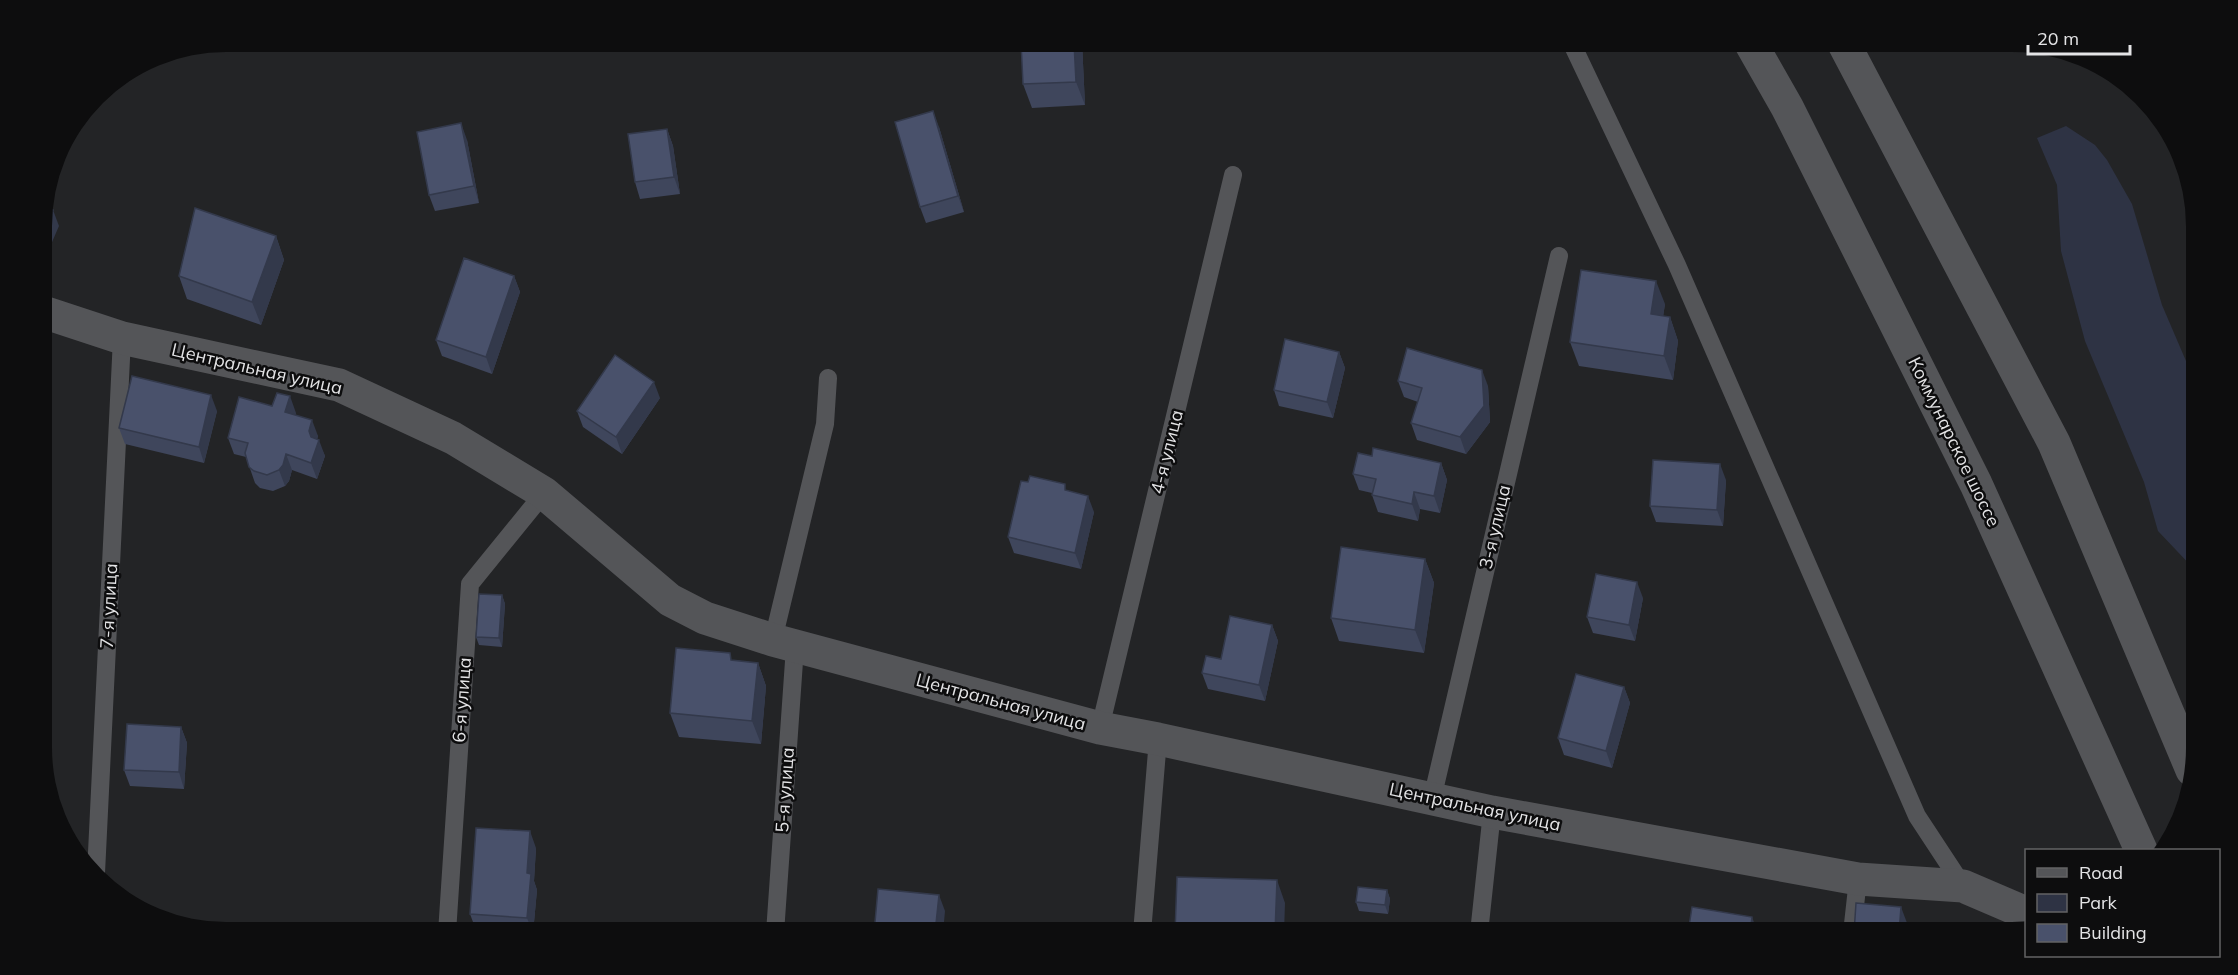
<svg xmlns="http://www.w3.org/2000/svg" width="2238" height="975" font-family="Mulish,sans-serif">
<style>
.green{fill:#2e3344}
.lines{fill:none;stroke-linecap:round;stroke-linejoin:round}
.lane{stroke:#545558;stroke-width:18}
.street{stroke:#545558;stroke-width:33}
.secondary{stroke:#545558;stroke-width:33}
.wall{fill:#3f465c}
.shaded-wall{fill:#33394b}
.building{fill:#49516b;stroke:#33394b;stroke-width:1.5}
.labels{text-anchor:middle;stroke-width:5;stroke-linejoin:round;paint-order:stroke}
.street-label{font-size:18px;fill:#e4e4e6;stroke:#0d0d0e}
</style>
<rect width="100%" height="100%" fill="#232426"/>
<!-- green -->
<path class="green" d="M2066,126L2095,145L2107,160L2132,204L2162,305L2195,382V570L2158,531L2144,482L2085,341L2061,251L2057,185L2037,138Z"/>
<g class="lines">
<!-- lane -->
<path class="lane" d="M1571,42L1677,265L1917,816L1963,886
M773,640L825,424L828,378
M1100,728L1233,175
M1432,799L1559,256
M96,873L122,338
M447,933L470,584L544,493
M775,933L795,647
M1142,933L1158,739
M1479,933L1492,812
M1852,933L1858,879"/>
<!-- street -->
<path class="street" d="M43,312L122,338L339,385L453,438L544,493L670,600L705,618L773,640L1100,728L1158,739L1492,812L1858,879L1963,886L2026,913"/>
<!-- secondary -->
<path class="secondary" d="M1750,42L1787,107L1976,484L2141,850
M1843,42L2054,443L2192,770"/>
</g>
<!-- wall -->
<path class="wall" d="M1021,42H1082L1085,105L1032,108L1023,84Z
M939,127L964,212L926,223L920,207Z
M667,129L673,146L680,194L640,199L635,182Z
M467,140L479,203L435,211L429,195Z
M276,236L284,260L261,325L187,299L179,276Z
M514,276L520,292L492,374L442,356L436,340Z
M1665,304L1663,316L1670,317L1678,341L1673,380L1579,366L1570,342Z
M1339,352L1345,368L1333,418L1279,406L1274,390Z
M1398,381L1488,386L1490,422L1466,454L1417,440L1411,423L1418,402L1404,397Z
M660,398L622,454L583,427L577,411Z
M217,411L204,463L125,444L119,428Z
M296,413L295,415L318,436L317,439L325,456L317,479L292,470L289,481L285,486L273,491L260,488L255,483L246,457L234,454L228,438Z
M1372,456L1441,463L1447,480L1440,513L1420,509L1418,521L1378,512L1372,495V493L1359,490L1353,474Z
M1726,480L1723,526L1656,522L1650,506Z
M1094,512L1081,569L1014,553L1008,537Z
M1425,559L1434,583L1424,653L1339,641L1331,618Z
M502,595L505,604L502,647L479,645L476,637Z
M1643,598L1635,641L1593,633L1587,617Z
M1272,625L1278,641L1265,701L1208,689L1202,673L1221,659Z
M733,660L758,663L766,686L761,744L679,737L670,713Z
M1624,687L1630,703L1612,768L1564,755L1558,738Z
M181,727L187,743L184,789L130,786L124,770Z
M536,848L534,881L537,890L533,933H511L476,930L470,914Z
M1387,890L1390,899L1388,914L1359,911L1356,902Z"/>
<!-- shaded-wall -->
<path class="shaded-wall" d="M1074,42H1082L1085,105L1076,82Z
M933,111L939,127L964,212L958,196Z
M461,123L467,140L479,203L474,186Z
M667,129L673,146L680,194L674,177Z
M53,210L59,226L43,263L42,233Z
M276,236L284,260L261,325L252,302Z
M514,276L520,292L492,374L486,357Z
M1656,281L1665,304L1660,338L1651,314Z
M1670,317L1678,341L1673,380L1664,356Z
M1339,352L1345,368L1333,418L1327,402Z
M1482,370L1488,386L1490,422L1466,454L1460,437Z
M654,382L660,398L622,454L616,437Z
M211,395L217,411L204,463L199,447Z
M290,396L296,413L291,429L285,412Z
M312,420L318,436L315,447L319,440L325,456L317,479L311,463V437L309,431Z
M286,454L292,470L289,481L285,486L279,470Z
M1441,463L1447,480L1440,513L1434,496Z
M1720,464L1726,480L1723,526L1717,510Z
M1414,492L1420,509L1418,521L1412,504Z
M1088,496L1094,512L1081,569L1075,553Z
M1425,559L1434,583L1424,653L1415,630Z
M1637,582L1643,598L1635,641L1629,625Z
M502,595L505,604L502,647L499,638Z
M1272,625L1278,641L1265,701L1259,685Z
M758,663L766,686L761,744L752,721Z
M1624,687L1630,703L1612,768L1606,751Z
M181,727L187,743L184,789L179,772Z
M530,831L536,848L534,881L537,890L533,933L527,918V873Z
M1277,880L1285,903L1284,933H1275Z
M1387,890L1390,899L1388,914L1385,905Z
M939,895L945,911L943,933H935Z
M1901,907L1907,923L1906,933H1899Z
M1752,917L1758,933H1750Z"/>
<!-- building -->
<path class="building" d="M1021,42H1074L1076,82L1023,84Z
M933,111L958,196L920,207L895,122Z
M461,123L474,186L429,195L417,132Z
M667,129L674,177L635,182L628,134Z
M45,206L53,210L42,233V214Z
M195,208L276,236L252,302L179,276Z
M464,258L514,276L486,357L436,340Z
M1581,270L1656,281L1651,314L1670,317L1664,356L1570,342Z
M1285,339L1339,352L1327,402L1274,390Z
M1407,348L1482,370L1484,406L1460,437L1411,423L1422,388L1398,381Z
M615,355L654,382L616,437L577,411Z
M132,376L211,395L199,447L119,428Z
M277,393L290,396L285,412L312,420L309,431L311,437L319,440L311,463L286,454L283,465L279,470L267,475L254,471L249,467L245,453L248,443L228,438L239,397L272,406Z
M1373,448L1441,463L1434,496L1414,492L1412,504L1372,495L1376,479L1353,474L1358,453L1372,456Z
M1653,460L1720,464L1717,510L1650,506Z
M1030,476L1065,484V490L1088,496L1075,553L1008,537L1021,481L1028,482Z
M1341,547L1425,559L1415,630L1331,618Z
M1596,574L1637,582L1629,625L1587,617Z
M479,594L502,595L499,638L476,637Z
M1230,616L1272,625L1259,685L1202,673L1206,656L1221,659Z
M676,648L730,653L731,660L758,663L752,721L670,713Z
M1576,674L1624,687L1606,751L1558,738Z
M127,724L181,727L179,772L124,770Z
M476,828L530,831L527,873L531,874L527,918L470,914Z
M1177,877L1277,880L1275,933H1175Z
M1358,887L1387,890L1385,905L1356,902Z
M878,889L939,895L935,933H874Z
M1856,903L1901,907L1899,933H1854Z
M1692,907L1752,917L1750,933H1688Z
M1495,924L1567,926V933H1494Z"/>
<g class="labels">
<!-- street labels -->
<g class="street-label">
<text transform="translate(257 369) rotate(13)" y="6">Центральная улица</text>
<text transform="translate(1954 442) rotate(64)" y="6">Коммунарское шоссе</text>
<text transform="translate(1167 452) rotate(-76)" y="6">4-я улица</text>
<text transform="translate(1495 527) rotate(-77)" y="6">3-я улица</text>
<text transform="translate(109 606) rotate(-87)" y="6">7-я улица</text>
<text transform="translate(462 700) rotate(-86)" y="6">6-я улица</text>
<text transform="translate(1001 702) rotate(15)" y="6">Центральная улица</text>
<text transform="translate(785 790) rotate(-86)" y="6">5-я улица</text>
<text transform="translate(1475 807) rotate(12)" y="6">Центральная улица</text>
</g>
</g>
<!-- crop -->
<path d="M0 0H2238V975H0ZM226 52H2012A174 174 0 0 1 2186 226V748A174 174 0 0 1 2012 922H226A174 174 0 0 1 52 748V226A174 174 0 0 1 226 52Z" fill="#0d0d0e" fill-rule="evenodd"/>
<!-- legend -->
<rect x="2025" y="849" width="195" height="108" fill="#0d0d0e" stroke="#636364" stroke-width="1.5"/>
<rect x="2037" y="868" width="30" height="9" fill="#545558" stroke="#636364" stroke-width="1.5"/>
<text x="2079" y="879" font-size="18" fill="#e4e4e6">Road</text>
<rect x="2037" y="894" width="30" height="18" fill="#2e3344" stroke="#636364" stroke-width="1.5"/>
<text x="2079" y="909" font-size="18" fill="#e4e4e6">Park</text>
<rect x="2037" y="924" width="30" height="18" fill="#49516b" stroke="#636364" stroke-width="1.5"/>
<text x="2079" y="939" font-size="18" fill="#e4e4e6">Building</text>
<!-- scale -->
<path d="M2028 45v9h102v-9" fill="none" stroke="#e4e4e6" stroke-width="3"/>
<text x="2037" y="45" font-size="18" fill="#e4e4e6" stroke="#0d0d0e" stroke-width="4.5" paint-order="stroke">20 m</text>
</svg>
